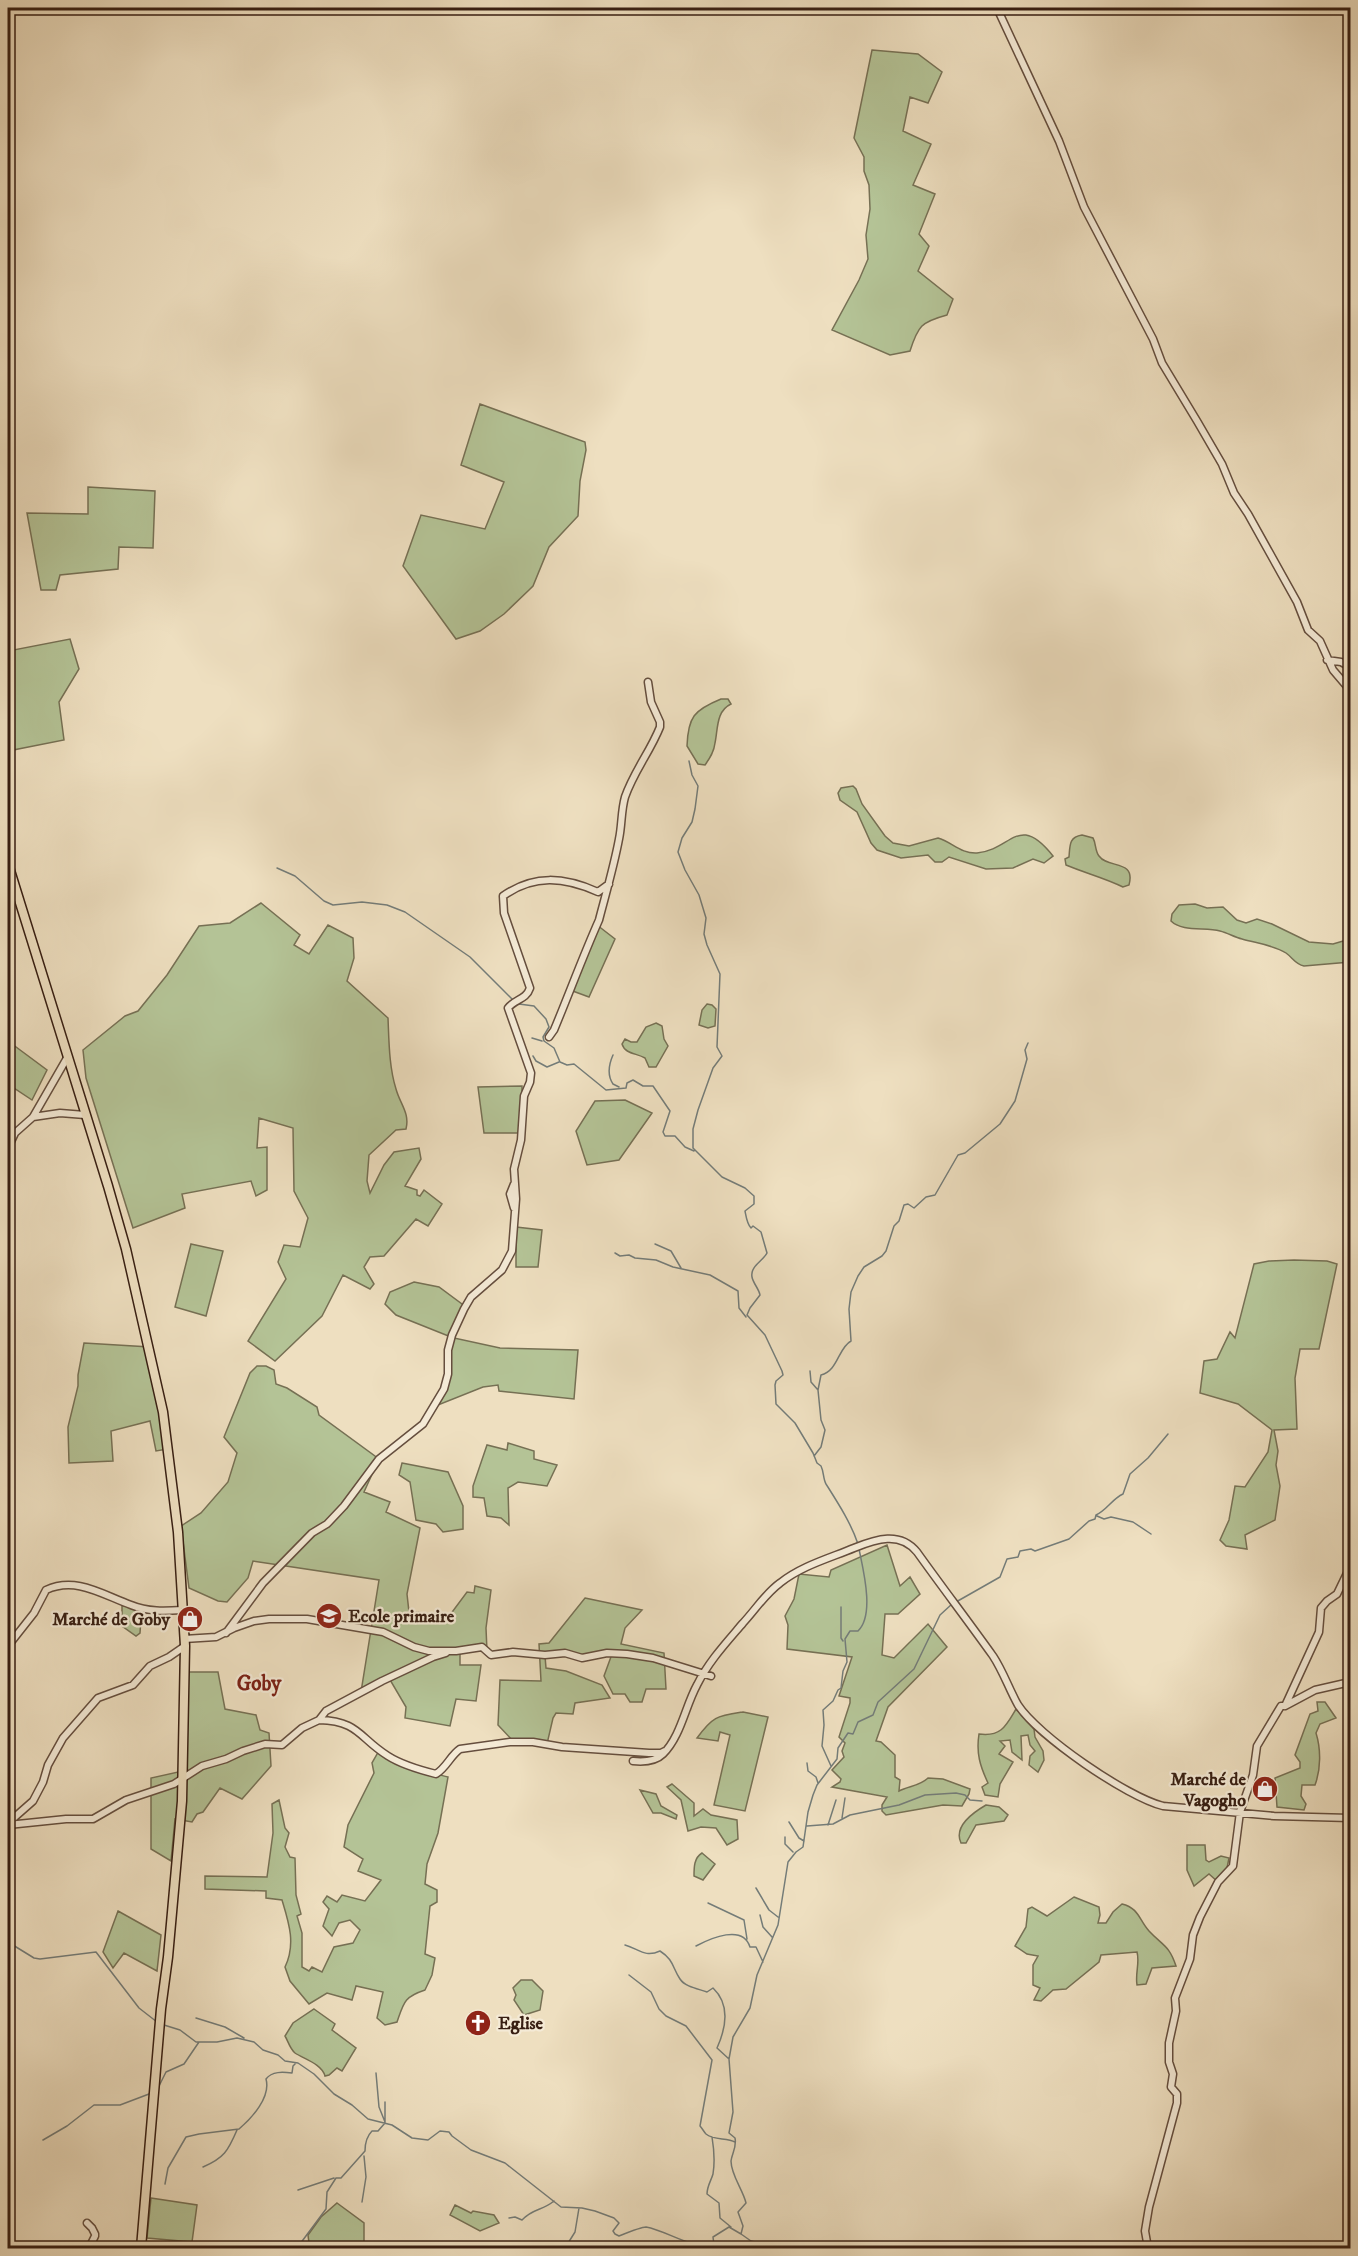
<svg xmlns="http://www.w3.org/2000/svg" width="1358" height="2256" font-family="'IM FELL DW Pica',serif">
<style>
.green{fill:#b4c396;stroke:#767054;stroke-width:1.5}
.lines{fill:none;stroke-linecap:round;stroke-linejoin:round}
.stream{stroke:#747c78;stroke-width:1.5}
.minor-casing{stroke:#654e3e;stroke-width:9}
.major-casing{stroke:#371e12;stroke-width:11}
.minor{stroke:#f4ead6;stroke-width:6}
.major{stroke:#eedfc0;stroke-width:8}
.labels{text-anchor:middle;stroke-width:4.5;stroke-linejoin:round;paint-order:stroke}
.poi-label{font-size:18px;font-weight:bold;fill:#371e12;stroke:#f4ead6;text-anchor:start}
.quarter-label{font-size:21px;font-weight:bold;fill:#7a1f14;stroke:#f4ead6}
</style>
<rect width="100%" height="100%" fill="#eedfc0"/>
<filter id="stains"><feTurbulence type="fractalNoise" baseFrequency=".00333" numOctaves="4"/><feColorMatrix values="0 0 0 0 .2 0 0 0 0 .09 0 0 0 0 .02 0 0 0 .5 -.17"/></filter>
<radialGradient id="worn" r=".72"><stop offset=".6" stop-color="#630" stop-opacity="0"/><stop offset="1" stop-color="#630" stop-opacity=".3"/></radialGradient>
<!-- green -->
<path class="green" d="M872,50L918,54L942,72L928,103L910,97L903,131L931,144L913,185L935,194L919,234L929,246L918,271L953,299L947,315C921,322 918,326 910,351L890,355L832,330L859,280L868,259L866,235L870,209L869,185L864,171V157L854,138Z
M480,404L585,442L586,450L580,481L578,516L549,547L533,586L529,590L504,614L480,631L456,639L403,566L421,515L485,529L504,482L461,465Z
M88,487L155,491L153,548L119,547L118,569L60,575L56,590H41L27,513L88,514Z
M70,639L79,669L59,702L64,740L8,751V651Z
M721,699H728L731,704C716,711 718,729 715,743C714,752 710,758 705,765L698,764L687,746C688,717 694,710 721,699Z
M853,786L856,789L862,804L885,836L893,843L909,846L938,838C952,842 961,854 977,853C1012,850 1018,812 1053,856L1044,863L1033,859L1013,868L986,869L949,857L942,862H935L928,855L901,858L877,850L871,843L857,812L840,800L838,793L841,788Z
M1082,835L1093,838C1096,843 1095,851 1099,856C1108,869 1136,859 1129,885L1123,887C1105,878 1085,873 1066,865L1065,859L1069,857C1070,845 1069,837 1082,835Z
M261,903L300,935L294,945L309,954L328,925L353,938L354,958L347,981L388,1018C389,1041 389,1067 396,1089C400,1104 410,1113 406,1129L396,1130L369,1155L367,1181L370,1193L384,1165L394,1152L419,1148L421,1159L405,1186L417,1190V1195L420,1196L424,1190L442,1204L428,1226L416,1219L384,1256L370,1257L364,1267L374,1284L370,1289L343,1275L322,1316L275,1361L248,1341L286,1279L278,1262L284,1245L300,1247L308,1218L294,1191L293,1128L259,1118L257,1148L267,1147V1190L256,1196L251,1181L182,1194L185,1208L133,1228L86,1078L83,1050L125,1016L138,1011L167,975L199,926L230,923Z
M1195,904L1207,908L1223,907L1237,920L1246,923L1257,919L1272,924L1309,942L1333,944L1350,939V962L1304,966C1295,964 1293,958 1286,953C1274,945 1255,943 1242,939C1234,937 1228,933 1220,931C1205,927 1182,932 1171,921L1172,914L1179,905Z
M597,925L615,939L589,997L570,990Z
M707,1004L712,1005L716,1009L715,1026L708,1028L699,1025L702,1010Z
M656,1023L662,1026L664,1039L668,1046L656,1067H649L645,1058C636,1053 625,1054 622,1044L625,1039L631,1042H637L646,1027Z
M8,1041L47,1070L32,1100L8,1084Z
M522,1086V1133H484L478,1087Z
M625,1100L652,1113L619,1160L587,1165L576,1131L595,1101Z
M516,1227L542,1230L538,1267H516Z
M191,1244L223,1251L206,1316L175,1307Z
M1294,1260L1327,1261L1337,1264L1319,1349H1300L1295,1378L1297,1429L1274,1430L1278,1451L1276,1465L1280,1486L1275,1520L1245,1535L1247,1549L1226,1546L1220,1540L1229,1520L1235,1486L1245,1487L1268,1452L1272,1430L1238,1404L1200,1393L1204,1361L1217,1359L1230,1332L1235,1338L1254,1264L1269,1261Z
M414,1282L439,1287L466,1307L454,1338L500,1348L578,1350L574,1399L499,1391L498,1385L483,1387L433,1407L444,1389L451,1337L396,1315L385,1304L390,1292Z
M84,1343L150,1347L168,1449L156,1451L150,1421L111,1431L113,1461L69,1463L68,1427L78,1386V1375Z
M257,1366H266L274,1370L276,1384L287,1388L317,1407L319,1415L379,1459L364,1492L390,1502L386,1512L420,1528L407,1594L409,1612L426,1613L444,1623L467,1592L474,1593L475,1586L491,1590L486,1628L487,1651L482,1647L460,1651V1665H481L476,1701L456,1699L450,1726L405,1718L406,1707L389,1678L361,1692L379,1580L253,1561L248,1578L227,1602L218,1601L189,1588L181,1526L201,1513L228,1482L237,1453L224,1437L250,1373Z
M508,1443L534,1451V1459L557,1465L547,1486L518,1482L508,1488L509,1525L501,1518L487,1516L484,1498L473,1497V1486L487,1445L507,1450Z
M402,1463L448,1472L463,1506V1529L443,1532L436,1524L416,1520L410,1482L399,1475Z
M887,1545L900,1586L910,1577L920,1594L898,1614H885L882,1655L894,1658L928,1624L947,1647L888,1707L876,1741L881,1742L895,1755V1777L900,1780L899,1791C909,1786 920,1786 928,1778L943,1779L970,1789L969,1794L962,1806L943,1805L886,1815L882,1811V1805L887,1797L832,1787L840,1782L841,1779L832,1770L844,1757L842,1751L845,1743L839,1737L850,1703V1698L839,1696L852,1657L787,1649L788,1625L785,1616L794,1599L799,1574L829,1577L831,1570Z
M585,1598L642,1610L625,1628L621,1644L664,1653L666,1689H646L642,1702H630L625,1694H613L604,1676L612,1654L582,1658L572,1655L545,1656L546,1668L566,1671L602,1685L610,1698L575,1703L573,1714L556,1713L553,1718L547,1744L514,1742L498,1725L500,1680L541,1681L539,1644L549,1643Z
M131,1605L141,1618L140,1633L136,1636L122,1626V1606Z
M185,1672H218L225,1709L256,1715L260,1730L269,1733L271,1766L242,1799L220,1788L203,1812L197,1814L192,1822L175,1819L171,1861L151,1849V1778L183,1771Z
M1317,1702H1325L1336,1718L1320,1724L1316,1733C1321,1749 1321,1769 1315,1785H1302L1301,1796L1306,1804L1304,1810L1277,1807L1275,1778L1300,1768V1762L1295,1755L1310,1714L1318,1711Z
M1016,1709L1034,1729L1035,1737L1043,1751L1044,1760L1038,1772L1029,1765L1030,1756L1035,1751L1030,1745L1028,1735L1021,1736L1022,1760L1012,1752L1010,1740L1000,1741L1005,1746L999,1754L1013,1762L1000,1784L998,1797L985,1795L982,1787L988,1783C980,1766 976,1753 979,1734C1001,1737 1006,1726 1016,1709Z
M743,1712L768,1717L745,1811L714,1805L730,1735L720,1732L718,1741L697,1738C713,1716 717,1716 743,1712Z
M380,1749C397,1765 425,1771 448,1777L438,1833L427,1864L425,1884L437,1890V1902L430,1906L425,1954L435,1958L432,1975L425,1990C404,1997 404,2002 397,2022L385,2025L377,2018L383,1992L356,1986L352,2000L327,1993L309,2004L290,1981L285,1967C296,1944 289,1923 282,1900L266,1898V1891L205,1889V1876L267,1877L273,1833L272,1804L279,1800L285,1828L289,1833L285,1847L290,1857L295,1858L296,1895L301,1914L297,1916L302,1933V1967L309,1971L312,1967L322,1972L334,1947L353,1943L360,1930L350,1920L339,1923L332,1936L323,1926L329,1909L323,1902L327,1896L337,1902L342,1895L365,1901L381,1880L358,1871L363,1859L344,1847L348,1825L374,1773L372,1763Z
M672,1784L694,1803V1816L703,1809L711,1815L737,1820L738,1839L727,1845L716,1828L701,1827L688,1831L681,1800L667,1787Z
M640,1790L656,1794L661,1806L677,1815L676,1819L661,1813H653Z
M986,1805L999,1807L1008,1815L1004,1821L976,1825L966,1843H961C953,1826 974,1812 986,1805Z
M1187,1845H1205L1206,1860L1209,1862L1221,1856L1229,1858L1226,1873L1218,1882L1209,1874L1194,1886L1187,1870Z
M702,1853L715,1864L703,1880L694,1876C694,1867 694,1858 702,1853Z
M1074,1897L1099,1907L1100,1915L1098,1923H1106L1113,1912L1122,1904C1139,1908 1139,1920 1149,1931C1163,1946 1169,1945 1176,1966L1152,1968L1146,1984L1137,1985C1135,1973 1140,1963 1137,1952L1101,1955L1099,1962L1066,1989L1053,1990L1041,2001L1034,2000L1040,1988L1033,1985V1965L1038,1956L1027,1954L1015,1946L1026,1927L1028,1909L1032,1907L1047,1916Z
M118,1911L161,1935L157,1971L124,1953L113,1968L103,1952Z
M521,1980H532L543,1991L540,2010L524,2015L514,2000L516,1995L513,1988Z
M314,2009L335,2024L332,2030L356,2048L342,2071L337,2068L329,2075L325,2076C322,2064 304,2059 295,2053C290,2049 288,2041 285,2036L293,2023Z
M151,2198L197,2205L192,2242L147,2238Z
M337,2203L364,2223V2246L369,2248H304L309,2243L308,2235L321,2217Z
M455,2205L471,2213L473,2211L494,2215L499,2223L480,2231L450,2215Z"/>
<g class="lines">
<!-- stream -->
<path class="stream" d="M689,761L692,775L698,786L695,809L692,822L682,838L678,852L685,870L699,895L706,918L704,934L707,945L720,974L717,1047L722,1056L713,1068L698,1110L693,1129V1148L722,1177L745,1188L754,1196V1204L745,1211C746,1216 747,1224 751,1228L753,1226L761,1232L767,1253C763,1261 750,1266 752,1277C753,1283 759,1289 760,1295L750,1308L747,1315L765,1335L782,1371L783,1375L776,1381L775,1385L776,1404L795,1423L813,1453L817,1463L821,1466C824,1472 823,1479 826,1484C838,1503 851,1523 858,1544
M277,868L295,876L324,901L333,905L362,902L387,905L405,912L470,957L513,1000
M519,1004L534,1006L546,1019L549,1027L543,1037L544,1041L554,1048L560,1062L567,1065L574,1064L606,1090L626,1088L627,1083L633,1080L643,1086H653L670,1111L663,1132L665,1136H675L685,1147L694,1151
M532,1038L542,1041
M613,1055C609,1064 607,1075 613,1084L619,1087
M533,1056L536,1061L547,1067L559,1062
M655,1244L671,1251L681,1268
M615,1253L620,1256L629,1255L635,1258L656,1260L673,1267L710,1275L738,1291L739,1308L746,1317
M810,1371L811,1382L818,1390L821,1420L825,1430L821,1447L814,1456
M818,1390L821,1375C838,1371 838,1348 851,1341L849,1309L851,1292L858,1276L864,1267L882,1256L886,1251L894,1226L899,1221L904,1205L908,1204L914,1208L926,1197L935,1195L958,1155L965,1153L1000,1124L1015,1101L1027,1059L1025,1050L1028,1043
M1097,1516L1104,1519L1111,1517L1133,1522L1151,1534
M956,1602L1000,1577L1007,1559L1018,1557L1020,1551L1031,1549L1035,1551L1069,1539L1089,1521L1095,1519L1096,1515C1107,1510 1112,1499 1123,1494L1130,1474L1148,1458L1168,1434
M841,1607V1638L843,1641
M807,1763L808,1771L816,1777L818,1783
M831,1766L822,1746L824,1725L823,1710L833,1701L838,1690L841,1688L843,1671L847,1662L845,1639L850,1631H858C875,1615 863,1569 859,1549
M842,1818L845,1798
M789,1822L799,1838L804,1841
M828,1825L836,1800
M807,1826L833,1824L850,1815L899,1805L925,1795L956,1793L965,1795L970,1800L982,1801
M785,1837V1844L793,1852
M756,1888L769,1910L778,1917
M708,1903L744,1920L747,1939
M760,1915L763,1927L772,1937
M8,1942L34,1958L40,1959L96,1952L139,2008L157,2022
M625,1945C639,1949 645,1958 660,1951C674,1960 672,1967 680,1979C685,1987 699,1989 707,1992L713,1988C731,2005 726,2028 717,2048L729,2059
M696,1946C711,1938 743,1924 750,1947H756L763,1962
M629,1975L651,1992L659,2009L666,2016L686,2026L712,2060L700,2126C702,2128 704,2132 706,2134C714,2141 727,2137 735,2142
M196,2018L225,2027L244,2038
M164,2025L180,2030L196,2042H217L237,2038L254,2042L263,2050L278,2055L285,2061L298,2063L314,2074L334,2094L352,2105L368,2119L392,2125L412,2138L428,2140L440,2131L449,2132L452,2136L471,2150L505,2163L561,2207L582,2208L595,2211L614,2218L619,2223L613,2231L615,2234L619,2236C624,2234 641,2227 646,2227C668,2231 690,2249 714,2245L713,2237L729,2227L741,2234
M376,2073L379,2107L385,2122
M158,2088L166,2072L184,2064L199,2042
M712,2137C714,2149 715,2162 713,2174C711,2181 707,2186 707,2194L719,2203L720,2218L731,2227
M43,2140L67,2126L94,2105H120L149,2094
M203,2167C224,2158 228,2151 237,2130
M165,2184L168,2168L186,2137L199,2134L239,2129C252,2118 271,2097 266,2079C272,2071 283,2072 292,2073L293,2066L295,2064
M298,2190L334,2178
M362,2202L366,2177L364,2156
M509,2218L515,2217L522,2220C533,2208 542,2211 554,2201
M297,2248L326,2209L327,2192L336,2178H341L365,2151C365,2144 366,2137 372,2131H378L385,2123V2102
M565,2248L575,2232L579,2208
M764,2248L763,2244L751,2241L741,2234L743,2226L738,2212L746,2203C743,2190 731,2175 731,2161C732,2153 737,2147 735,2138L729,2133L733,2112L729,2059L733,2037L750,2008L757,1975L778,1925L788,1862L796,1852L803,1847L808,1812L813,1795L817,1785L837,1759L838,1748L848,1733L853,1734L858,1722L873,1715L878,1702L914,1669L940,1615L952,1604"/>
<!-- minor casing -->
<g class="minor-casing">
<path id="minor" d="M997,8L1059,141L1084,207L1153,339L1162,363L1197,421L1222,464L1234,493L1248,514L1297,602L1308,630L1320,641L1333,670L1350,690
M1327,660L1341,662L1350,667
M549,1037L554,1030C569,994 583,956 599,920C606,893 614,866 619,839C622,825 621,811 625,797C634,771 650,752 660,727V722L651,702L648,682
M33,1117L60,1113L85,1115
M8,1148L15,1133L33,1117L67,1058
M514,1184L510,1194L514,1208
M226,1633L263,1583L312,1533L327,1524L344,1506L379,1459L423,1424L444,1389L448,1374V1350L452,1335L464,1309L471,1297L502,1270L512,1251L516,1199L514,1169L521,1140L524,1096L530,1082L531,1073L508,1008C515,999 526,1000 530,988L504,913L503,896C534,874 564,877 598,892L609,884
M184,1639L216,1637L234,1628L254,1621L269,1619H307L383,1632L414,1647L429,1651H456L482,1647L491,1655L513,1652L545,1655L565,1653L582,1658L607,1653L627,1654L653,1658L711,1676
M8,1646L34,1613L46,1590C76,1576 103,1595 131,1605C148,1612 165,1611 183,1610
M1285,1706L1315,1690L1350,1682
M319,1720C359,1721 359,1738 388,1756C402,1765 420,1770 436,1774C447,1767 450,1756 460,1749L510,1742H533L562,1747L649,1753H661L665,1751
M633,1761C643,1762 655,1762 663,1754C681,1736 685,1707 697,1685C709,1661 726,1643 743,1623C756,1609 765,1594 780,1583C801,1566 830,1558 854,1548C876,1539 900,1531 917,1552C942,1587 968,1621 993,1656C1003,1671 1009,1689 1018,1705C1038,1736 1127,1797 1163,1806L1274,1816L1350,1818
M8,1823L33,1801L43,1782L48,1765L63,1738L98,1698L133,1685L150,1666L169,1657L185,1646
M8,1825L66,1819H93L126,1800L174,1784L202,1766L226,1759L243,1751L265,1744L282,1745L302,1728L319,1720L326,1711L382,1681L433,1657L446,1653
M87,2223L92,2228L95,2234
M89,2248L95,2236
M1148,2248L1145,2231L1149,2207L1177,2103V2094L1171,2087L1173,2074L1169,2062V2043L1176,2011L1175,1998L1190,1959L1193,1935L1200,1917L1218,1882L1233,1866L1240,1812L1253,1775L1257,1746L1281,1706H1285L1319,1632L1321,1608L1327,1601L1337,1594L1350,1567"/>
</g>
<!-- major casing -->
<g class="major-casing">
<path id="major" d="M8,864L108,1186L126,1249L163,1412L178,1532L185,1646L182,1801L168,1957L161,2009L141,2248"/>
</g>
<!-- minor -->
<use href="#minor" class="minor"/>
<!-- major -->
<use href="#major" class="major"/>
</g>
<!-- icons -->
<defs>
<g id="school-disc" transform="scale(1.35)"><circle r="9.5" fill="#8f2418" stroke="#f4ead6"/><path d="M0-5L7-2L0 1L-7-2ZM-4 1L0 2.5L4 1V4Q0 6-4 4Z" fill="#fff"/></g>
<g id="shop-disc" transform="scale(1.35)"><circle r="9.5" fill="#8f2418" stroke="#f4ead6"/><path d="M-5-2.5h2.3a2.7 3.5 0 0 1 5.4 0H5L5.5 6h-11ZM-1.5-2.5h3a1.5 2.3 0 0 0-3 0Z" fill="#fff"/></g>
<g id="church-disc" transform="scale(1.35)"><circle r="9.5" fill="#8f2418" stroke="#f4ead6"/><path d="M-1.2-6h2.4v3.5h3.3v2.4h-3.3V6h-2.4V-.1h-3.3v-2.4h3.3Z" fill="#fff"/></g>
</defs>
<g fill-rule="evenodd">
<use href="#school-disc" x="329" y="1616"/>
<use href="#shop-disc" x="190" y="1619"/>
<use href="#shop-disc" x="1265" y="1789"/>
<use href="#church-disc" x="478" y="2023"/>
</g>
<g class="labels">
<!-- poi labels -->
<g class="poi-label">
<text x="348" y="1622">Ecole primaire</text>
<text x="170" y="1625" text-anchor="end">Marché de Goby</text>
<text x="1246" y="1785" text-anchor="end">Marché de<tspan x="1246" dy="21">Vagogho</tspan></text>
<text x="498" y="2029">Eglise</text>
</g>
<!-- quarter labels -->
<g class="quarter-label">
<text x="259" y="1690">Goby</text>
</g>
</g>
<!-- margin -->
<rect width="1358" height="2256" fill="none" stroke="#eedfc0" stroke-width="30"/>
<rect x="9" y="9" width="1340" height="2238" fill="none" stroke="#371e12" stroke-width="3"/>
<rect x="15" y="15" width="1328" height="2226" fill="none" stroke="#371e12" stroke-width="1.5"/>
<rect width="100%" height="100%" filter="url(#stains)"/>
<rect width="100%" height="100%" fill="url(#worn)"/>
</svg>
